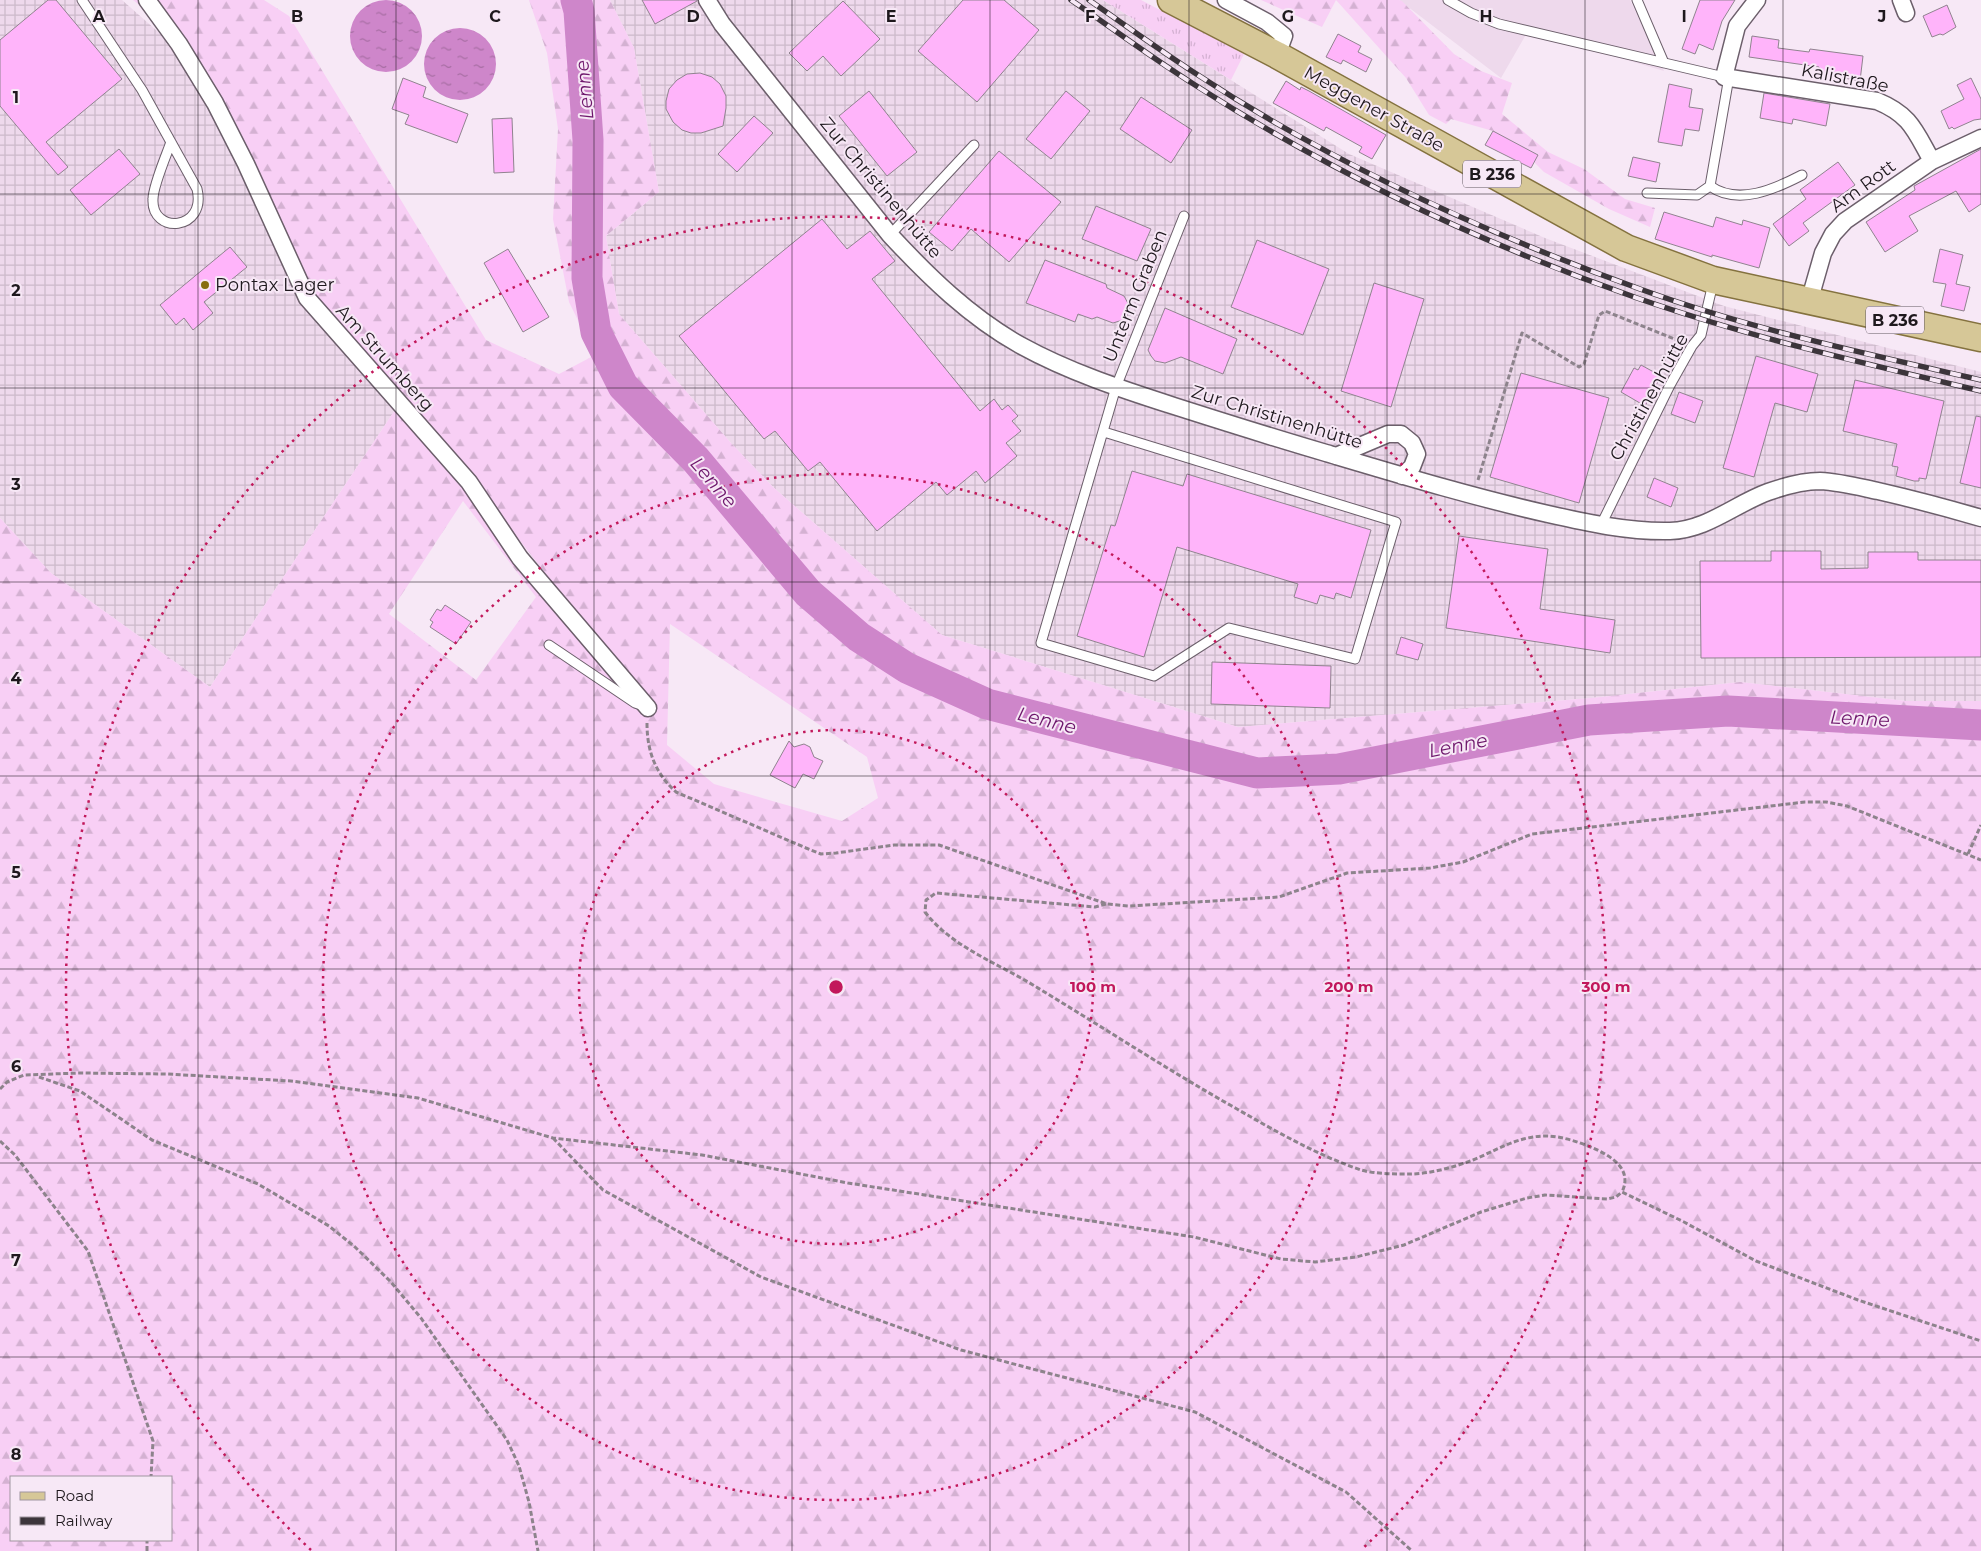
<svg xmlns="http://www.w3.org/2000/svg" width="1981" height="1551" font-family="Montserrat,sans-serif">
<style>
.built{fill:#eed9ec}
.industrial{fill:url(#industrial-grid)}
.grass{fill:url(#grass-tufts)}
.forest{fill:url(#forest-firs);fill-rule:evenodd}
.water{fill:url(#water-ripples)}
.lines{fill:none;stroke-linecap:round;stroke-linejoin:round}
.river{stroke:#ce86ca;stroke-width:31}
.building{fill:#ffb4fa;stroke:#90838f}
.lane-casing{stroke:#6c5f6b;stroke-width:11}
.street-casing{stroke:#6c5f6b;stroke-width:19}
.primary-casing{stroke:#84723f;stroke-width:29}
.path{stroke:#8d838c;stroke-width:3;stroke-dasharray:5 2.5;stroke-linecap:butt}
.lane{stroke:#fff;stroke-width:9}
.street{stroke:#fff;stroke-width:16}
.primary{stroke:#d6c797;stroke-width:26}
.rail-casing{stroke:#3c353b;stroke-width:5.5}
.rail{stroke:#f7e8f6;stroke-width:4;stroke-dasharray:11;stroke-linecap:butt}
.grid{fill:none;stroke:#1e181d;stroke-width:1;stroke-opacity:0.55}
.ring{fill:none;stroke:#c2185b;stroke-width:2.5;stroke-dasharray:2.5 5}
.poi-dot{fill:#886e0e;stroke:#f7e8f6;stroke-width:2}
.labels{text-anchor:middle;stroke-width:4;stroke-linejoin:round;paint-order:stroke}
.shield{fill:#f7e8f6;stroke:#5f565e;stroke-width:1}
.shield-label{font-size:16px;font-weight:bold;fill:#1e181d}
.street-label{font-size:18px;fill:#1e181d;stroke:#f7e8f6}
.poi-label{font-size:18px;fill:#1e181d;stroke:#f7e8f6;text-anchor:start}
.water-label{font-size:19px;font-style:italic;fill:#6d166b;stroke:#f7e8f6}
.grid-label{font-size:16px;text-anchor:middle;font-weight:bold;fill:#1e181d;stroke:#f7e8f6;stroke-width:4;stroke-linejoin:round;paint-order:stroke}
.centre{fill:#c2185b;stroke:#f7e8f6;stroke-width:2.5}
.ring-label{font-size:15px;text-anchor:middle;font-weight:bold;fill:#c2185b;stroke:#f7e8f6;stroke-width:4;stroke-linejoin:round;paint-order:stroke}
</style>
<defs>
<pattern id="industrial-grid" width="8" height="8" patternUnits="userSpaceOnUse" patternTransform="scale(1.25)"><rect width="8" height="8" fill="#eed9ec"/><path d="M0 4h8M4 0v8" fill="none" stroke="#ccbaca"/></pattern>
<pattern id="grass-tufts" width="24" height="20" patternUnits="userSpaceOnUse" patternTransform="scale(1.25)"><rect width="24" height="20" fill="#f8cff5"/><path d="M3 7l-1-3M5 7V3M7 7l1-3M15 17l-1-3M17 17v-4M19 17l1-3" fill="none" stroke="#d4b1d2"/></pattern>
<pattern id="forest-firs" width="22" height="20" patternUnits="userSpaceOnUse" patternTransform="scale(1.25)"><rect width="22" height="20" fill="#f8cff5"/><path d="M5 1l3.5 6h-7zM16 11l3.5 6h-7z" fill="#d4b1d2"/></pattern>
<pattern id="water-ripples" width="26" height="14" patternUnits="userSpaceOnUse" patternTransform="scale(1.25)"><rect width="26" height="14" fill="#ce86ca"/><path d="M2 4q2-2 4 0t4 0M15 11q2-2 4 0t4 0" fill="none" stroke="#a76da3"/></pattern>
</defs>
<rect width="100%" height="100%" fill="#f7e8f6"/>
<!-- built -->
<path class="built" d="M1399,0H1630L1664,71L1528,31L1501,78Z"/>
<!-- industrial -->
<path class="industrial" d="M0,0H122L173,45L238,163L298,293L395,410L210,687L51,573L0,518Z
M610,0H1103L1349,154L1545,238L1724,306L1981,372V701H1906L1740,682L1591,698L1238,727L942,635L773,487L731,443L619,314L606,236L659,192L634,48Z"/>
<!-- grass -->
<path class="grass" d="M1103,0H1141L1244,54L1231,80Z"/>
<!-- forest -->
<path class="forest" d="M133,0H264L289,16L486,340L559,374L595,355L569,302L553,219L558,129L547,53L529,0H610L634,48L659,192L606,236L619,314L731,443L773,487L942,635L1238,727L1591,698L1740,682L1906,701H1981V1551H0V518L51,573L210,687L395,410L447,466L580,643L592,633L456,459L304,285L186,42ZM463,501L536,597L476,680L389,614ZM670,624L867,757L878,798L842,821L714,784L667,745ZM11,1477H171V1540H11Z
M1261,0H1399L1402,1L1454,54L1481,71L1512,83L1502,114L1548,152L1584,169L1625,199L1655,208L1650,227L1609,209L1544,172L1531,159L1493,131L1451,119L1446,124L1429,115L1406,78L1336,0L1322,27Z"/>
<!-- water -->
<path class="water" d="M350 36a36 36 0 1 1 72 0a36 36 0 1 1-72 0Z
M424 64a36 36 0 1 1 72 0a36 36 0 1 1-72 0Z"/>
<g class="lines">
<!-- river -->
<path class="river" d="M576,0L579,11L588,140L587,278L596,332L623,386L696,460L808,593L859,637L907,668L987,704L1257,773L1339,769L1589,720L1728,711L1981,725"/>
</g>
<!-- building -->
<path class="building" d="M48,0H56L122,79L46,142L68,167L58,175L0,106V40Z
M642,0H697V1L655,24Z
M963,0H1004L1039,30L977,102L918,51Z
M1700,0H1735L1722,21L1713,50L1699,44L1695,54L1682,49Z
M843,1L880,39L841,76L823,56L807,71L789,53Z
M1947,5L1956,27L1943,35L1940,34L1932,37L1923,16Z
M1338,34L1361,46L1358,52L1372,59L1366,72L1343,60L1341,64L1326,57Z
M1752,36L1779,40L1778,48L1809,52L1810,49L1863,56L1860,81L1818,73L1819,67L1749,57Z
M700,73L712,77L720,84L726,96V108L723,126L701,133H691L682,130L673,122L666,109V101L669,89L677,80L687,74Z
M403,78L426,87L423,97L468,114L457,143L405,124L409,115L392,109Z
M1971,78L1981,99V119L1974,120L1954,129L1952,127L1949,129L1941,111L1964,99L1957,85Z
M1286,81L1300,90L1301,87L1309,91L1386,135L1372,159L1359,152L1362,147L1326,127L1324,131L1273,103Z
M1669,84L1692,89L1689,107L1703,109L1699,131L1685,129L1682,146L1658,142Z
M869,91L917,152L887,176L839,116Z
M1066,91L1090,111L1051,159L1026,139Z
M1764,93L1830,104L1826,126L1793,119L1792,124L1760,118Z
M1141,97L1192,130L1171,163L1120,129Z
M754,116L773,133L737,172L718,154Z
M512,118L514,172L494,173L492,119Z
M1493,131L1538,155L1531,168L1485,145Z
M119,149L140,174L91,215L70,190Z
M1981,149V204L1969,212L1956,191L1909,216L1918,231L1885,252L1866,222L1915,190L1914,186Z
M999,151L1061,202L1009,262L971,229L952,251L929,232Z
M1633,157L1660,163L1656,182L1628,176Z
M1838,162L1855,185L1803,223L1809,231L1789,246L1773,224L1806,199L1800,190Z
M1096,206L1151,229L1137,261L1082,239Z
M1664,212L1713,227L1716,217L1742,225L1743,220L1770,228L1759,268L1712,255V257L1655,239Z
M822,219L847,249L870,231L895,261L872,279L980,411L994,399L1002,410L1008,405L1018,416L1012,421L1021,431L1006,443L1017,456L985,483L976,471L947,495L936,482L877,531L820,462L808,471L775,431L764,439L679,336Z
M1257,240L1329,269L1303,335L1231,307Z
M230,247L247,267L204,302L213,313L193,330L184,318L176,325L160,305Z
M508,249L549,317L523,332L484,263Z
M1940,249L1963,255L1956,284L1970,287L1964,311L1941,306L1946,284L1933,282Z
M1045,260L1106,284L1107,288L1124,296L1130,307L1126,319L1113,323L1097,317L1092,319L1078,314L1075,322L1026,303Z
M1374,283L1424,299L1391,407L1341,391Z
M1165,308L1237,339L1223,374L1181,357L1165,363L1155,361L1151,356L1148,350Z
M1756,356L1818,374L1807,412L1775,403L1754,477L1723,468Z
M1641,365L1661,376L1645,406L1621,392L1634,368L1638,370Z
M1521,373L1609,398L1579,503L1490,477Z
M1855,380L1944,401L1926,479L1919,478V481H1914L1896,476L1898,467L1892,466L1897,444L1843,431Z
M1679,392L1703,401L1695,423L1671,414Z
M1976,416L1981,417V488L1960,483Z
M1132,471L1183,486L1187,474L1371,530L1351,598L1336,593L1334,599L1320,595L1317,604L1294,597L1298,584L1177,547L1144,657L1077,636L1111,525L1115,526Z
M1654,478L1678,488L1671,507L1647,497Z
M1459,536L1548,549L1540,609L1615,620L1610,653L1446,628Z
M1771,551H1821V569L1868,568V552H1918V560H1981V657L1701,658L1700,561H1771Z
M445,605L471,622L456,644L430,627L433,622L430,620L437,609L441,611Z
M1401,637L1423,644L1418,660L1396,654Z
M1212,662L1331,666L1330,708L1211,704Z
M789,741L794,747L804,744L810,747L814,757L823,761L814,779L803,774L795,788L770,775Z"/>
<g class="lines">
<!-- lane casing -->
<g class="lane-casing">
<path id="lane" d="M82,0L142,90L197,189C207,231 151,235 153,199C153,186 166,156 171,142
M1448,0L1471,13L1499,24L1724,77
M1637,0L1664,63
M1729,77L1710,186C1738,206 1775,189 1802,175
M1647,193L1697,195L1710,186
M890,235L974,145
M1104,432L1396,522L1355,659L1229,628L1154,676L1041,643L1116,387L1184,216
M1601,525L1670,385L1692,346L1701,335L1713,283
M549,645L635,703L641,705"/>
</g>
<!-- street casing -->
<g class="street-casing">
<path id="street" d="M147,0L179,44L215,103L246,164L307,298L469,482L520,558L648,708
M707,0L722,24L890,235C929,277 970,317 1020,345C1069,372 1121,389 1174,406C1224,422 1275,438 1326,453C1400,475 1473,497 1548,514C1588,523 1629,532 1670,531C1707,530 1735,504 1768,492C1785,486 1803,481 1820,481C1840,482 1859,487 1878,491C1913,499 1947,508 1981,518
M1226,0L1267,22L1284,36L1277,55
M1757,0L1737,26L1724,77L1877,101C1911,115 1915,131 1932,161
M1901,0L1906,13
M1809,302L1823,253L1833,234L1845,221L1932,161L1981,138
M1336,456L1388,434H1401L1412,443L1417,454L1412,467L1402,476"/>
</g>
<!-- primary casing -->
<g class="primary-casing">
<path id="primary" d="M1171,0L1277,55L1626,248L1713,280L1981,338"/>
</g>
<!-- path -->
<path class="path" d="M1478,480L1522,333L1579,367L1584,364L1599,315L1605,311L1682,342
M647,723C647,751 655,773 676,792L806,848L821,854L836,853L894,845H939L1107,904L1129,906L1279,897L1347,873L1430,868L1463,862L1532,834L1805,802H1826L1847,806L1981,860
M1968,854L1981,825
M1106,904L1095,907L936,893L926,900L925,912C950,945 994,962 1028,982C1098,1024 1166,1069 1237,1109C1277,1132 1317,1155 1361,1170C1375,1174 1395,1174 1410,1174C1430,1174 1454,1167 1473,1160C1497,1150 1518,1136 1546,1136C1561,1136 1579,1142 1593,1148C1611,1156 1633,1169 1622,1192
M39,1077L80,1091L152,1140L258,1184L329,1226L355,1247L390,1281L421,1318L507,1440L519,1466L529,1502L538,1551
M0,1089L7,1082L24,1075L80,1073L167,1074L291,1081L418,1098L553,1138L702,1155L848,1183L1194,1237L1281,1259L1315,1262L1356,1257L1404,1245L1481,1212L1527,1198L1545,1195L1607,1199L1616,1197L1622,1192L1684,1222L1756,1261L1858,1300L1981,1341
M553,1138L603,1190L761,1277L961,1350L1195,1412L1346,1492L1412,1551
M0,1141L15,1155L88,1251L153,1441L151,1477
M147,1551V1540"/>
<!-- lane -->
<use href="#lane" class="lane"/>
<!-- street -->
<use href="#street" class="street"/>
<!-- primary -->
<use href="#primary" class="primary"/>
<!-- rail casing -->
<g class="rail-casing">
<path id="rail" d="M1071,0C1112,28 1152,58 1195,85C1332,173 1483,244 1637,298C1749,337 1866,364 1981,391
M1089,0C1125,25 1161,51 1198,75C1332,163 1490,235 1640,289C1750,329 1867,354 1981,380"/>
</g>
<!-- rail -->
<use href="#rail" class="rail"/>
</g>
<!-- grid -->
<path class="grid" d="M198,0V1551M396,0V1551M594,0V1551M792,0V1551M990,0V1551M1189,0V1551M1387,0V1551M1585,0V1551M1783,0V1551M0,194H1981M0,388H1981M0,582H1981M0,776H1981M0,969H1981M0,1163H1981M0,1357H1981"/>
<!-- distance rings -->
<g class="ring">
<circle cx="836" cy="987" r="257"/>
<circle cx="836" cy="987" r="513"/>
<path d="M311 1550A770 770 0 1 1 1361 1550"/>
</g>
<!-- markers -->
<circle class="poi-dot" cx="205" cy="285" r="5"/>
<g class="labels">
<!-- shield labels -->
<g class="shield">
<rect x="1463" y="160.5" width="58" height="27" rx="4"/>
<rect x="1866" y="306.5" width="58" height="27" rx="4"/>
</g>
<g class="shield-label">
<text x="1492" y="180">B 236</text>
<text x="1895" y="326">B 236</text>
</g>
<!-- street labels -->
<g class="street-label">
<text transform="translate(1845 78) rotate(11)" y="6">Kalistraße</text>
<text transform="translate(1374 109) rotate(29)" y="6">Meggener Straße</text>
<text transform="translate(1863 186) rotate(-36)" y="6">Am Rott</text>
<text transform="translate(881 188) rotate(50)" y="6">Zur Christinenhütte</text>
<text transform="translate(1135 296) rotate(-68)" y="6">Unterm Graben</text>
<text transform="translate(385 358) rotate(48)" y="6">Am Strumberg</text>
<text transform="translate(1649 397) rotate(-61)" y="6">Christinenhütte</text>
<text transform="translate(1277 417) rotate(17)" y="6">Zur Christinenhütte</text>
</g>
<!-- poi labels -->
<g class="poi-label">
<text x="215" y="291">Pontax Lager</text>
</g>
<!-- water labels -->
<g class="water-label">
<text transform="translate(584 90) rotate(-95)" y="7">Lenne</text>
<text transform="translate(714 482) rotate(49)" y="7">Lenne</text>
<text transform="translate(1860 718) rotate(3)" y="7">Lenne</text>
<text transform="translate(1047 720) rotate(14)" y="7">Lenne</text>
<text transform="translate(1458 745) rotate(-11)" y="7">Lenne</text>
</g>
</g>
<g class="grid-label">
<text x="99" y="22">A</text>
<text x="297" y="22">B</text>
<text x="495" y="22">C</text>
<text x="693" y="22">D</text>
<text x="891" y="22">E</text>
<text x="1090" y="22">F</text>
<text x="1288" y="22">G</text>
<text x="1486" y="22">H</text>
<text x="1684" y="22">I</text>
<text x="1882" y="22">J</text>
<text x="16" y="103">1</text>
<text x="16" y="296">2</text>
<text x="16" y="490">3</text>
<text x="16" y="684">4</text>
<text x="16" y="878">5</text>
<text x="16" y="1072">6</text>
<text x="16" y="1266">7</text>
<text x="16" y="1460">8</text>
</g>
<circle cx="836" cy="987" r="8" class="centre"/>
<g class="ring-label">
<text x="1093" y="992">100 m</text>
<text x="1349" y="992">200 m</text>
<text x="1606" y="992">300 m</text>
</g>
<!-- legend -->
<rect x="10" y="1476" width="162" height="65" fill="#f7e8f6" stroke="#a0959f"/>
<rect x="20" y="1492" width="25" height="8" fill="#d6c797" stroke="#a0959f"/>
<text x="55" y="1501" font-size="15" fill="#1e181d">Road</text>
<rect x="20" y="1517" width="25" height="8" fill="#3c353b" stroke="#a0959f"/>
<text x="55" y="1526" font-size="15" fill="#1e181d">Railway</text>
</svg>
